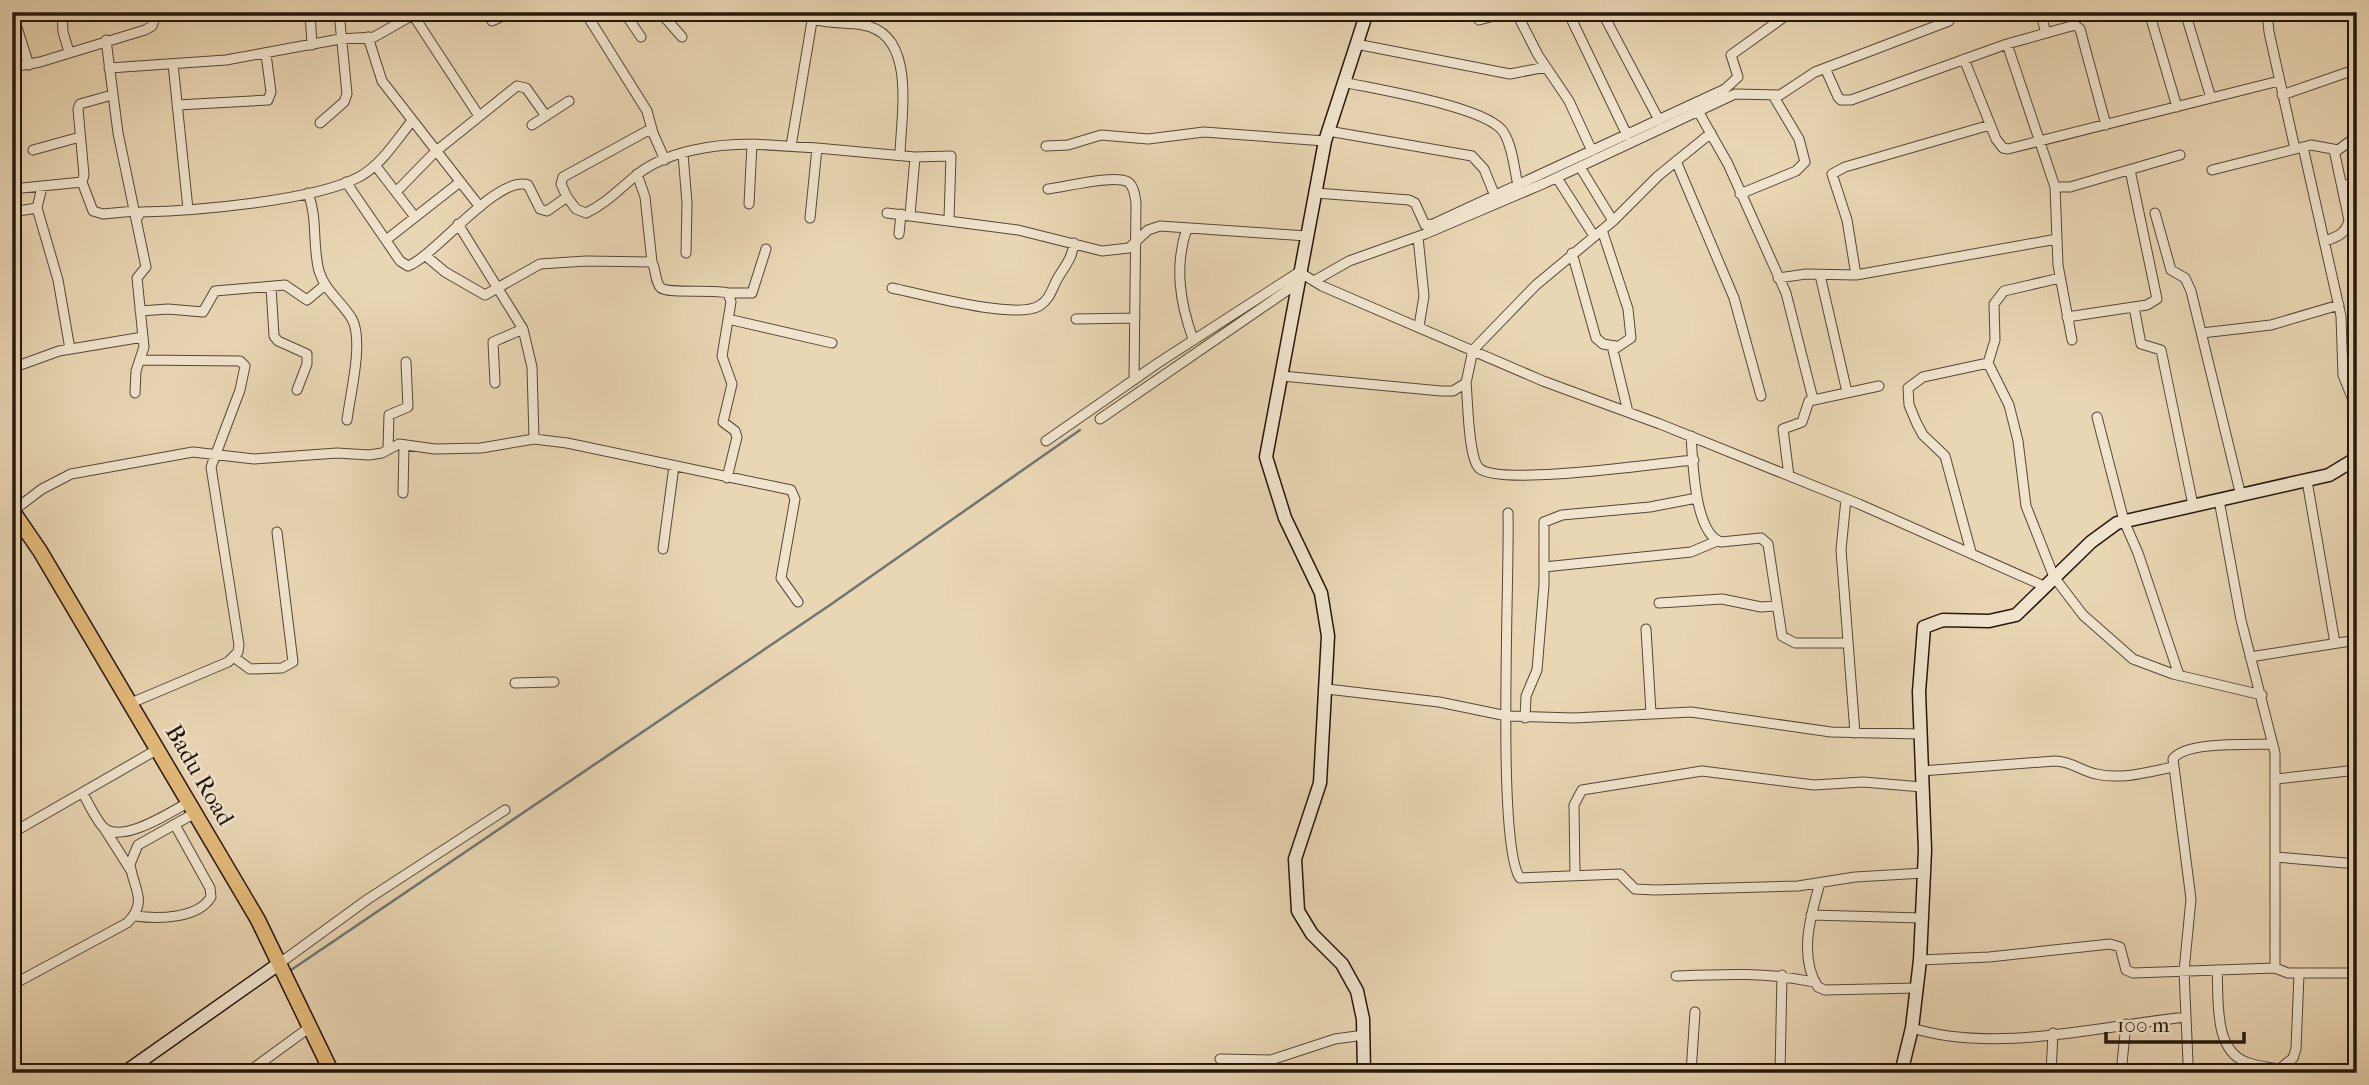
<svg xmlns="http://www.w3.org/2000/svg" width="2369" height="1085" font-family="'IM FELL French Canon',serif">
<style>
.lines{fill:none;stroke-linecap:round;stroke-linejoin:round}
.stream{stroke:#6e7675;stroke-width:2.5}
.street-casing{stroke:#564737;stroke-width:11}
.secondary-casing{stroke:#25170e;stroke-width:15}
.primary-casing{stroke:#25170e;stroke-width:17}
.street{stroke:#f1e4ce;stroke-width:9}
.secondary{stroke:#f1e4ce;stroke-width:12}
.primary{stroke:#e4bb7a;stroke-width:14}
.labels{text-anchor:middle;stroke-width:5;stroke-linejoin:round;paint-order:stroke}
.street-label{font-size:24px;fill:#25170e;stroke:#f1e4ce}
</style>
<rect width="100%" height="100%" fill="#e9d6b3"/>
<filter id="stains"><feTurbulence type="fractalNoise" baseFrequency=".00286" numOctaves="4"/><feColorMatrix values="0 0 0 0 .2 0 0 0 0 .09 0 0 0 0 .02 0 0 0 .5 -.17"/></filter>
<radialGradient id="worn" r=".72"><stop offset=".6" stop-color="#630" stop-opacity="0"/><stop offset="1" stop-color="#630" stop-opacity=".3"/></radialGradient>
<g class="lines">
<!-- stream -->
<path class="stream" d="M291,970L830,605L1080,430"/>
<!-- street casing -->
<g class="street-casing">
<path id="street" d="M12,12L29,65
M62,12L63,32L69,52
M310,12L312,45
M488,12L492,21L511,12
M585,12L647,111L653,133
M624,12L641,37
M660,12L682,37
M800,12C821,26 840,21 863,25C917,34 901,115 900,154
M1442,12H1463
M1472,12L1479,20L1508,12
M1516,12L1538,55L1569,101L1592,151
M1568,12L1627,135
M1602,12L1659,120
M2040,12L2046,33
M2149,12L2177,107
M2185,12L2211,98
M2267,12L2269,32L2295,149
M413,15L479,116
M368,37L382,81L480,207
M106,40L118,133L146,267L137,278L144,347L136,371L135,393
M1356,44L1510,74L1546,67
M2007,44L2055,187H2070L2180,155
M1964,59L1996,139L2003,148L2008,149L2279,81
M173,64L188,209
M12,67L40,62L145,30L152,26L157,12
M109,68L226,60L340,39L374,37L418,12
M1825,68L1838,97L1841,100H1851L2007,44L2075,25L2080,29L2106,125
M1343,82C1374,89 1490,107 1504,133C1513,148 1514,169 1518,185
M2282,95L2357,69
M177,105L268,100L271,92L266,54
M1698,111L1728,164L1786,293L1813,399
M320,123L344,102L347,94L339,12
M532,125L569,101
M1328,131L1472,156L1484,169L1495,196
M752,144L817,148L810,218
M791,146L812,21
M1046,146L1068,145L1101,135L1148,139L1204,132L1325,141
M2303,147L2341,316L2343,375L2357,410
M817,148L915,157L951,156L949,219
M33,150L80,137
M683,154L687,203L686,253
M1676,161L1734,298L1761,396
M375,165L415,217
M1580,167L1613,221
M2212,170L2311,145L2338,150L2357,136
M637,174L645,197L652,262
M1557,178L1594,236
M82,182L93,211L103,214L135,211
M346,182L400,261L408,266C435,256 498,174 528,185L540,209L547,211L567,197L576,209L586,213C607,203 620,188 638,174C667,151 715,144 752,144L749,204
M2343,185L2357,184
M2055,187L2058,265L2072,340
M12,189L82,182L84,175L78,109L80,104L112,95
M1048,189C1065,187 1115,174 1128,182C1134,186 1135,196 1136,203L1134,380
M396,192L435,152L517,86L526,88L546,116
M308,193C318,219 312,244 319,271C325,291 342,302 352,319C364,341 350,395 347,420
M1316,193L1409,200L1415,203L1425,225L1433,224L1725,89L1738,77L1731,55L1791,12
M1740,194L1796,171L1805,162L1799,139L1774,97
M567,197L561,184L563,177L647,131L653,133L665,160
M37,208L58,280L70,349
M12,212L37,208L42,187
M887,213L1018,230L1102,251L1129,248L1148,230L1160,226L1307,236
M2155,213L2171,270L2185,278L2191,291L2241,496
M910,215L915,157
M137,218L141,212C194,211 314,201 359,177C381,165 396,141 411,122
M458,224L523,329L532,367L534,439L567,443L791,490L795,499L781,578L798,602
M1187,228C1174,266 1180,303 1193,339
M1602,230L1628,309L1631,338L1613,350L1628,412
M899,234L901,214
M1418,237L1424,296L1419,326
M386,240L460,182
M2325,241C2337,237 2346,234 2349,220L2334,150
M1572,253L1596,338L1603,344L1615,346
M426,256L445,272L485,295L540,264L586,261L652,262C656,269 655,283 661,288C669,294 714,289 728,293L731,302L722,356L732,384L723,422L735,431L737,437L727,478
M1820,275L1847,392
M1856,275L1847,220L1832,174L1845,167L1990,125
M1778,278L1806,274L1856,275L2057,239
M2060,278L2004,291L1994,304L1995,340L1988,363L2009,405L2018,441L2026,506L2054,577L2083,615L2133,659L2173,674L2262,695
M1314,281L1349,261L1425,234L1545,183L1735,94L1780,95L1815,72L1949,21
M271,287L274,336L278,341L307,354V364L297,390
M892,288C921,294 1015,320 1039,306C1051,299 1052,287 1059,276C1067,263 1072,258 1074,243
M728,293H752L766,249
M2134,307L2141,344L2161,350L2193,505
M140,311L168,309L203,312L215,291L285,285L307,300L325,285
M2067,317L2147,305L2157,299L2130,170
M728,319L832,343
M1076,319L1135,318
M2202,333L2271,325L2339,305
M12,368L59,351L143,337
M1282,376L1441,391H1453L1466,383L1473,350L1536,285L1613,221L1658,176L1711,133
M495,383L493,342L523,329
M1466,383C1468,400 1468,457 1479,468C1498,487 1660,463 1694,460
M2097,417L2124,521L2138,553L2179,675
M1100,419L1298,283
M1691,436C1693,461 1694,533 1721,542L1761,538L1768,544L1782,636L1795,643H1848
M1046,441L1158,363L1299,272L1322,286L1543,381L1660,424L1859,504L2044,586
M388,449L389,415L408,407L406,362
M1789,476L1783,429L1802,422L1809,401L1879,386
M2307,481L2335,643
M403,493L404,445
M1846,499L1841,550L1855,733
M2219,500L2241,620L2275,753V968L2288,973H2357
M13,511L42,489L71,474L193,452L254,459L337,453L369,455L382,453L399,444L435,449L481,448L534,439
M1508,513C1510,573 1496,844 1520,878L1620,874L1635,889L1655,890L1798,886L1855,877L1924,873
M663,549L674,466
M1971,552L1945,456L1923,435L1917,424L1909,405L1908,388L1923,377L1988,363
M1544,567L1691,552L1717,541
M1659,603L1722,599L1761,607L1776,606
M1646,629L1651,713
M2250,657L2357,640
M235,658L250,669L282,668L293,662L277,532
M515,683L554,682
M1327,689L1439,702L1507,716L1574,718L1691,712L1831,732L1920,734
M131,703L228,662L238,652L239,645L211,467L240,390L245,366L240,361L140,360
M1525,718L1526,696L1537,670L1544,585V522L1562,515L1650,507L1697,498
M1921,771L2055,761C2071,761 2081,771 2096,774C2121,780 2148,772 2173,767
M2276,779L2357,770
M83,794C89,804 95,818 103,827C121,845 171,812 189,802
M104,828L130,869
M12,833L158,749
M2276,857L2357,864
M1575,875L1574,805L1582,790L1702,771L1814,785L1863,782L1922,787
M1820,883C1811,914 1798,957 1818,987L1825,990L1917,988
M1811,915L1922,918
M135,916C158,919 198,919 211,897L210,888L175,825
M1920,960L1989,957L2110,944L2120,947L2126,970L2133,973L2275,968
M280,963L368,899L505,810
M2217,970C2219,998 2213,1050 2246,1062C2256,1066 2268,1067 2279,1069
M1676,976C1724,974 1768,972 1814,982
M12,985L127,923C149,902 133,888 130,864L138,845L195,813
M1912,1028C1997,1054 2099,1026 2186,1017
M1220,1059L1271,1060L1335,1039L1364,1035
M1271,1060L1272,1073
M2188,1062L2184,971L2191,899L2173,759C2185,741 2251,745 2273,744
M2276,1072L2293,1058L2296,1049L2299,974
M247,1073L310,1027
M1691,1073L1695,1012
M1780,1073L1782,975
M2051,1073L2053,1033
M2121,1073L2126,1024"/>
</g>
<!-- secondary casing -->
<g class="secondary-casing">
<path id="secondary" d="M124,1073L280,963
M1364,1073L1363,1019L1357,991L1342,964L1312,934L1298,911L1295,859L1320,783L1328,636L1321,593L1285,518L1266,457L1325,141L1367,12
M1901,1073L1912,1028L1920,960L1925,850L1919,692L1924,627L1943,620L1989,621L2016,615L2091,542L2117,523L2329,475L2357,458"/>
</g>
<!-- primary casing -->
<g class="primary-casing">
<path id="primary" d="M12,510L40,551L258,920L332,1073"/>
</g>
<!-- street -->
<use href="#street" class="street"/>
<!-- secondary -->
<use href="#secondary" class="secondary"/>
<!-- primary -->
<use href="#primary" class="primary"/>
</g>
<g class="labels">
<!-- street labels -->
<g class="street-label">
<text transform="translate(200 775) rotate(60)" y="8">Badu Road</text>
</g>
</g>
<!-- margin -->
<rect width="2369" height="1085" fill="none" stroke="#e9d6b3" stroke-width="42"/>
<rect x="14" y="14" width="2341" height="1057" fill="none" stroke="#25170e" stroke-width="3.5"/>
<rect x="21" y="21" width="2327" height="1043" fill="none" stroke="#25170e" stroke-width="2"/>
<!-- scale -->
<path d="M2106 1032v10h138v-10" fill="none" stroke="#25170e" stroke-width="3.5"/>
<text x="2117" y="1032" font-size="21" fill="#25170e" stroke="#f1e4ce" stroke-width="5" paint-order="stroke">100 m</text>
<rect width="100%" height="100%" filter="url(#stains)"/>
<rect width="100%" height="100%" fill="url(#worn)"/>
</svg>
